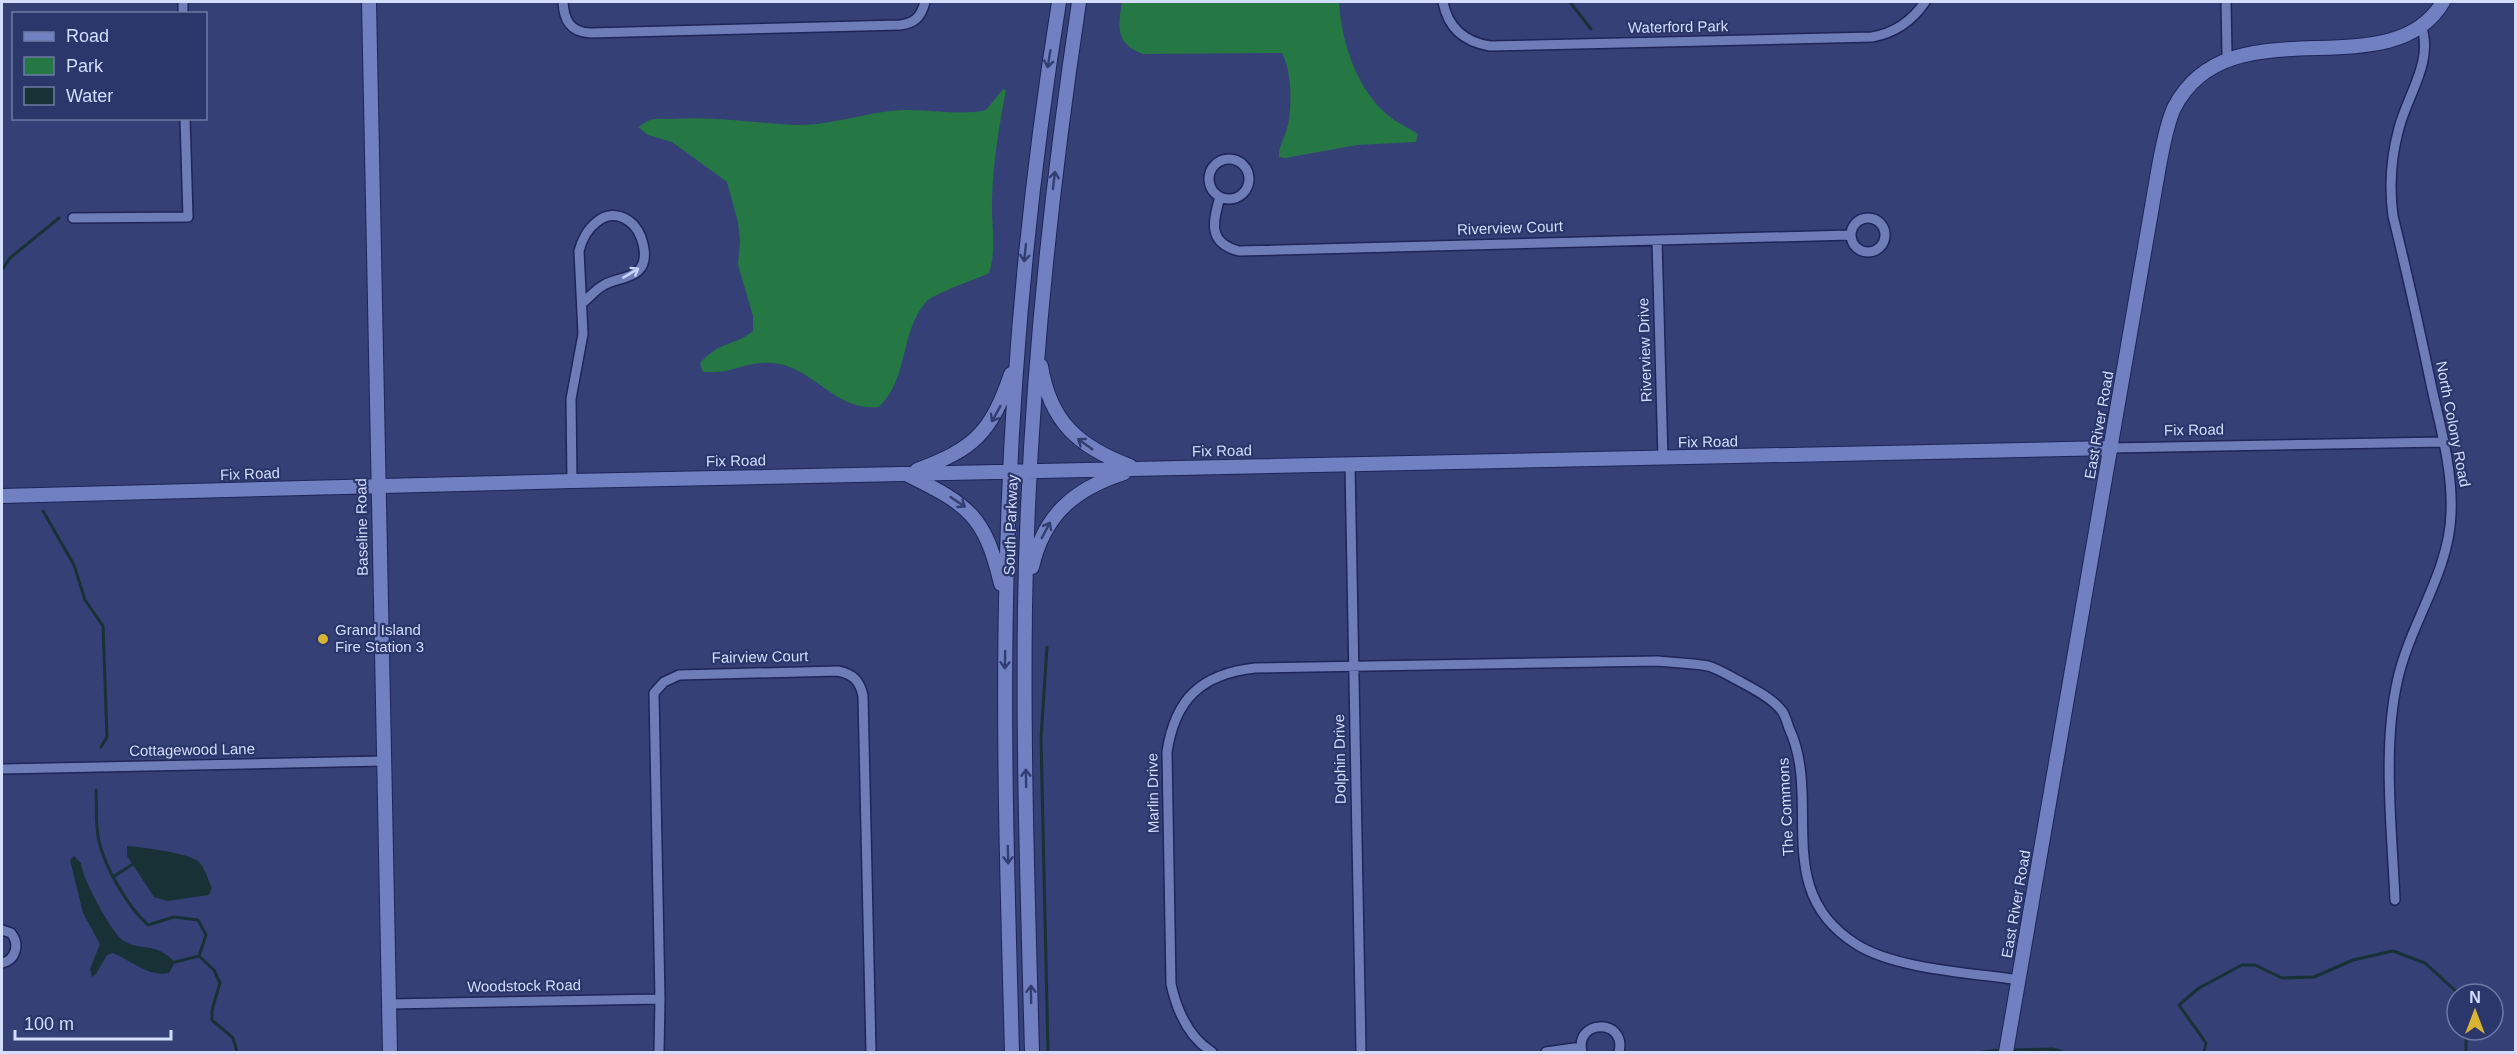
<svg xmlns="http://www.w3.org/2000/svg" width="2517" height="1054" font-family="Arial,sans-serif">
<style>
.green{fill:#257844}
.water{fill:#183136}
.lines{fill:none;stroke-linecap:round;stroke-linejoin:round}
.stream{stroke:#183136;stroke-width:3}
.street-casing{stroke:#1d2559;stroke-width:12}
.secondary-casing{stroke:#1d2559;stroke-width:16}
.street{stroke:#6e7db8;stroke-width:9}
.secondary{stroke:#7080c0;stroke-width:14}
.oneway{stroke:#323d73}
.oneway2{stroke:#c9d3f7}
.poi-dot{fill:#d8b434;stroke:#2b366a;stroke-width:2}
.labels{text-anchor:middle;stroke-width:4.5;stroke-linejoin:round;paint-order:stroke}
.street-label{font-size:15px;fill:#d3ddfe;stroke:#2b366a}
.poi-label{font-size:15px;fill:#d3ddfe;stroke:#2b366a;text-anchor:start}
</style>
<rect width="100%" height="100%" fill="#354076"/>
<!-- green -->
<path class="green" d="M1122,2H1339C1341,39 1355,84 1383,111C1392,120 1407,127 1418,134L1416,142L1357,145L1285,158L1279,157C1278,147 1286,135 1288,125C1292,104 1292,72 1282,53L1143,54C1115,44 1118,27 1122,2Z
M1003,89L1006,90C999,126 993,163 992,200C991,225 997,249 989,273C977,279 932,294 926,302C900,331 909,378 879,407C838,411 820,376 784,365C763,359 746,366 726,371C719,372 710,372 703,372L700,363C721,340 733,347 753,331V316L738,265L740,241L738,222L727,182L672,142L648,135L638,127C642,125 646,121 650,120C656,118 666,119 673,119C714,116 754,123 796,125C832,126 868,111 904,110C932,109 960,116 986,110Z"/>
<!-- water -->
<path class="water" d="M127,846C141,847 190,853 199,862C205,868 208,880 212,888L209,895L167,901L154,897L127,856Z
M74,856L81,863C81,876 112,934 124,941C143,952 154,941 175,962L169,973C148,977 132,961 113,953L107,955L96,974L92,977L90,969L100,944L83,913L70,860Z"/>
<g class="lines">
<!-- stream -->
<path class="stream" d="M1570,2L1591,29
M2,270L10,258L59,218
M43,511L74,565L85,600L103,626L107,737L101,747
M1047,647L1041,738L1048,1052
M96,790C97,807 95,826 99,841C105,868 128,907 148,925L174,917L198,920L206,935L199,956L214,970L220,983L212,1010V1020L233,1038L237,1052
M113,877L133,864
M175,962L199,956
M2466,1030V1052
M2010,1050L2053,1049L2062,1052
M1982,1052L2001,1050
M2204,1052L2206,1043L2179,1005L2199,988L2242,965H2255L2282,978L2314,977L2353,960L2393,951L2425,963L2459,994"/>
<!-- street casing -->
<g class="street-casing">
<path id="street" d="M183,2V14
M563,2C564,20 570,32 590,33L900,25C915,23 921,17 925,2
M1443,2C1448,28 1465,42 1490,46L1872,37C1895,33 1912,21 1925,2
M2226,2L2227,53
M1209 179a20 20 0 1 1 40 0a20 20 0 1 1-40 0Z
M1220,197C1213,221 1207,243 1239,251L1850,235
M1851 235a17 17 0 1 1 34 0a17 17 0 1 1-34 0Z
M73,218L188,217L185,118
M1657,240L1663,459
M2111,448L2444,442
M1350,465L1361,1052
M572,481L571,399L583,334L579,251C584,230 605,204 629,221C642,230 651,259 638,271C629,279 614,279 604,285C596,289 589,298 582,303
M2,769L383,761
M2395,900C2392,830 2382,746 2398,678C2411,622 2449,572 2451,514C2453,472 2441,429 2432,389C2420,331 2407,273 2393,216C2389,186 2391,157 2399,128C2408,94 2434,61 2421,25
M2,930L11,933C20,944 16,960 2,963
M389,1004L660,999
M659,1052L660,999L654,693L664,682L679,675L838,671C853,674 860,681 863,696L871,1052
M1212,1052C1188,1037 1177,1011 1171,984L1167,752C1175,699 1201,674 1255,668L1658,661C1675,663 1692,663 1708,666C1719,669 1731,677 1741,682C1754,689 1773,699 1782,711C1785,715 1787,722 1789,728C1823,801 1770,890 1856,944C1894,969 1973,973 2020,980
M1546,1052L1581,1047
M1582,1052C1574,1019 1627,1018 1619,1052"/>
</g>
<!-- secondary casing -->
<g class="secondary-casing">
<path id="secondary" d="M369,2L390,1052
M1041,366C1050,422 1079,447 1130,466
M917,470C974,449 991,433 1011,374
M908,475C969,505 985,516 1001,584
M2,496L572,481L2111,448
M1032,567C1044,515 1074,489 1124,473
M1012,1052C1008,903 1003,752 1006,602C1009,401 1027,200 1059,2
M1032,1052C1028,904 1023,756 1025,608C1028,404 1049,202 1079,2
M2006,1052L2159,166C2163,146 2166,126 2174,108C2229,0 2390,92 2443,2"/>
</g>
<!-- street -->
<use href="#street" class="street"/>
<!-- secondary -->
<use href="#secondary" class="secondary"/>
</g>
<!-- one-way arrows -->
<defs><path id="oneway-shaft" d="M-6 0H5M1.5-3L5.5 0L1.5 3" fill="none" stroke-width="1.6" stroke-linecap="round" stroke-linejoin="round" transform="scale(1.5)"/></defs>
<g class="oneway">
<use href="#oneway-shaft" transform="translate(1049 59) rotate(99)"/>
<use href="#oneway-shaft" transform="translate(1054 180) rotate(-83)"/>
<use href="#oneway-shaft" transform="translate(1025 253) rotate(96)"/>
<use href="#oneway-shaft" transform="translate(996 414) rotate(119)"/>
<use href="#oneway-shaft" transform="translate(1085 444) rotate(-145)"/>
<use href="#oneway-shaft" transform="translate(958 502) rotate(34)"/>
<use href="#oneway-shaft" transform="translate(1046 530) rotate(-62)"/>
<use href="#oneway-shaft" transform="translate(1005 660) rotate(91)"/>
<use href="#oneway-shaft" transform="translate(1026 778) rotate(-91)"/>
<use href="#oneway-shaft" transform="translate(1008 855) rotate(89)"/>
<use href="#oneway-shaft" transform="translate(1031 994) rotate(-91)"/>
</g>
<use class="oneway2" href="#oneway-shaft" transform="translate(631 273) rotate(-31)"/>
<!-- markers -->
<circle class="poi-dot" cx="323" cy="639" r="6"/>
<g class="labels">
<!-- street labels -->
<g class="street-label">
<text transform="translate(1678 27) rotate(-1)" y="5">Waterford Park</text>
<text transform="translate(1510 228) rotate(-2)" y="5">Riverview Court</text>
<text transform="translate(1645 350) rotate(-92)" y="5">Riverview Drive</text>
<text transform="translate(2453 424) rotate(79)" y="5">North Colony Road</text>
<text transform="translate(2099 425) rotate(-80)" y="5">East River Road</text>
<text transform="translate(2194 430) rotate(-1)" y="5">Fix Road</text>
<text transform="translate(1708 442) rotate(-1)" y="5">Fix Road</text>
<text transform="translate(1222 451) rotate(-1)" y="5">Fix Road</text>
<text transform="translate(736 461) rotate(-1)" y="5">Fix Road</text>
<text transform="translate(250 474) rotate(-2)" y="5">Fix Road</text>
<text transform="translate(1011 525) rotate(-88)" y="5">South Parkway</text>
<text transform="translate(362 527) rotate(-91)" y="5">Baseline Road</text>
<text transform="translate(760 657) rotate(-1)" y="5">Fairview Court</text>
<text transform="translate(192 750) rotate(-1)" y="5">Cottagewood Lane</text>
<text transform="translate(1340 759) rotate(-91)" y="5">Dolphin Drive</text>
<text transform="translate(1153 793) rotate(-91)" y="5">Marlin Drive</text>
<text transform="translate(1786 807) rotate(-93)" y="5">The Commons</text>
<text transform="translate(2016 904) rotate(-80)" y="5">East River Road</text>
<text transform="translate(524 986) rotate(-1)" y="5">Woodstock Road</text>
</g>
<!-- poi labels -->
<g class="poi-label">
<text x="335" y="635">Grand Island<tspan x="335" dy="17">Fire Station 3</tspan></text>
</g>
</g>
<!-- border -->
<rect width="2517" height="1054" fill="none" stroke="#d3ddfe" stroke-width="6"/>
<!-- legend -->
<rect x="12" y="12" width="195" height="108" fill="#2b366a" stroke="#6e79a5" stroke-width="1.5"/>
<rect x="24" y="32" width="30" height="9" fill="#7080c0" stroke="#6e79a5" stroke-width="1.5"/>
<text x="66" y="42" font-size="18" fill="#d3ddfe">Road</text>
<rect x="24" y="57" width="30" height="18" fill="#257844" stroke="#6e79a5" stroke-width="1.5"/>
<text x="66" y="72" font-size="18" fill="#d3ddfe">Park</text>
<rect x="24" y="87" width="30" height="18" fill="#183136" stroke="#6e79a5" stroke-width="1.5"/>
<text x="66" y="102" font-size="18" fill="#d3ddfe">Water</text>
<!-- north arrow -->
<g transform="translate(2475 1012)"><circle r="28" fill="#2b366a" stroke="#6e79a5" stroke-width="1.5"/>
<path d="M0-4.5L10 22L0 15L-10 22Z" fill="#d8b434"/>
<text y="-9" font-size="16" font-weight="bold" text-anchor="middle" fill="#d3ddfe">N</text>
</g>
<!-- scale -->
<path d="M15 1030v9h156v-9" fill="none" stroke="#d3ddfe" stroke-width="3"/>
<text x="24" y="1030" font-size="18" fill="#d3ddfe" stroke="#2b366a" stroke-width="4.5" paint-order="stroke">100 m</text>
</svg>
